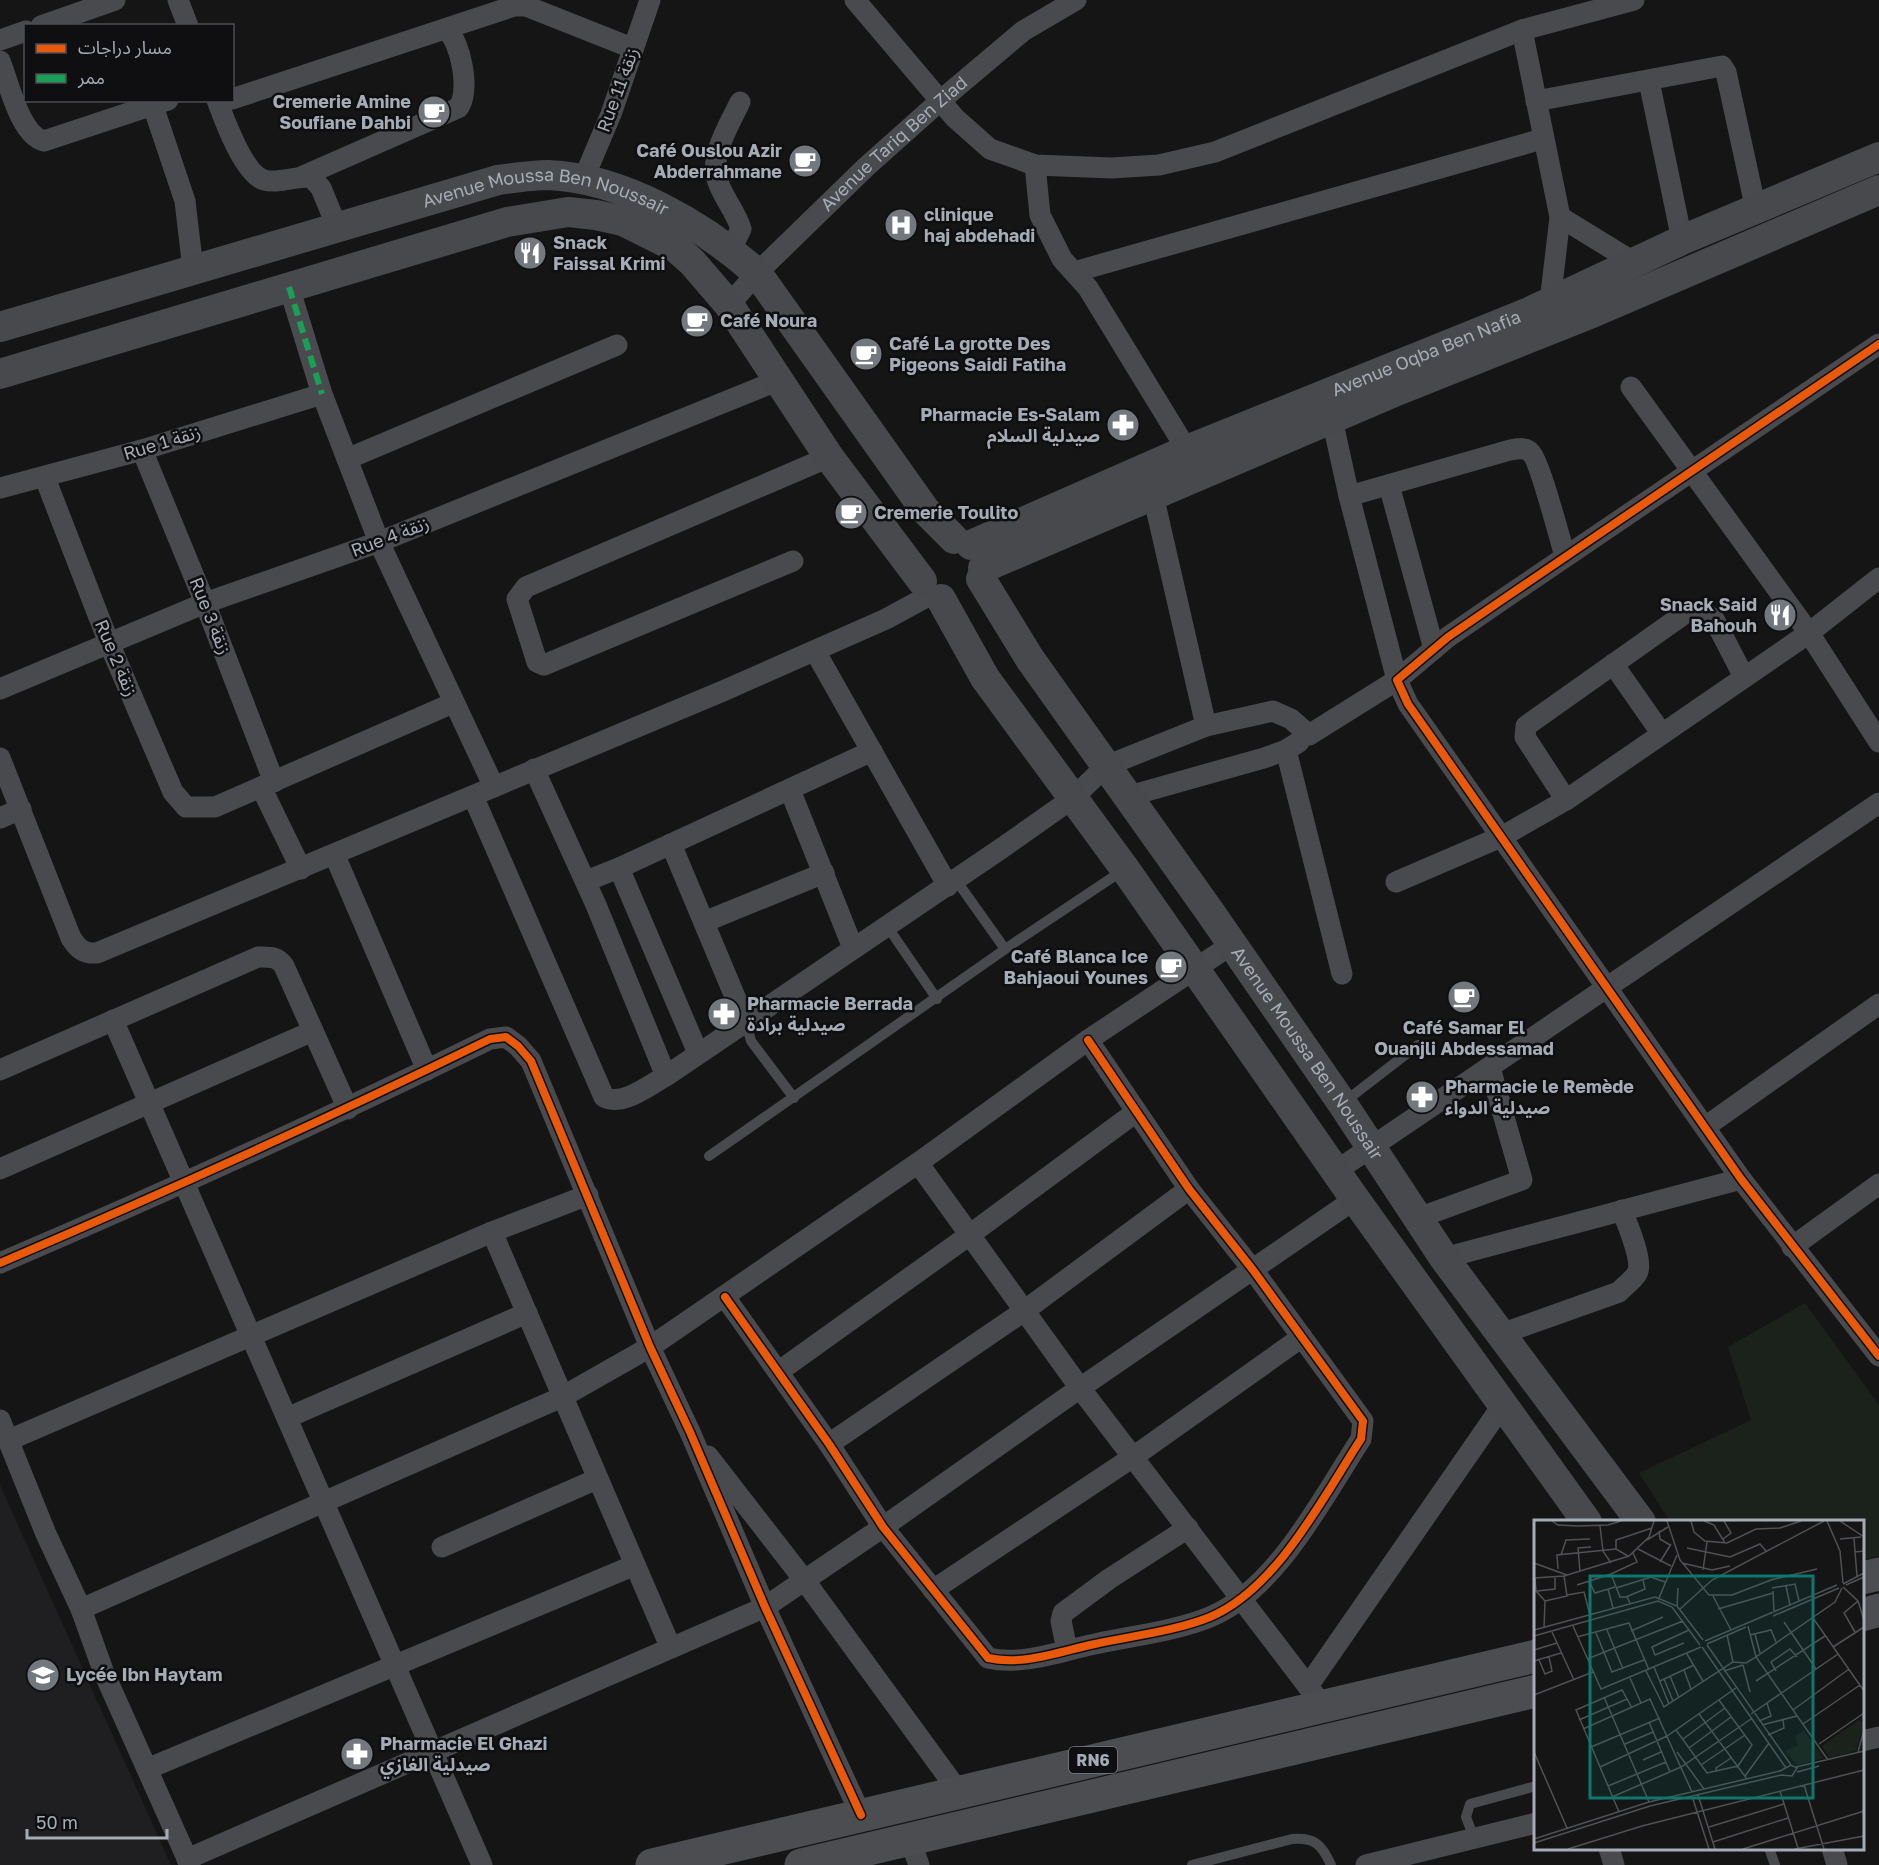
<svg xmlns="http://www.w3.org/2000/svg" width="1879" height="1865" font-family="'Golos Text','Noto Sans Arabic',sans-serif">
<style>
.built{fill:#1f1f21}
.park{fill:#1b221c}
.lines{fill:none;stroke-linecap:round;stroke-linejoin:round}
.lane{stroke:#494a4e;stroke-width:10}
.street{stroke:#494a4e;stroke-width:21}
.secondary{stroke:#48494c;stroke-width:30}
.primary{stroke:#4b4d50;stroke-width:33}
.quiet{stroke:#1a9f57;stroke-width:6;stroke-dasharray:12 6;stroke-linecap:butt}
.cycleway-casing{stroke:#0f0f11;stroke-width:11}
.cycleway{stroke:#e8590c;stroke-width:8}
.labels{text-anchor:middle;stroke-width:5;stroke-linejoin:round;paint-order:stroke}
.shield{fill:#0f0f11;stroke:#797d84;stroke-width:1.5}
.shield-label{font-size:16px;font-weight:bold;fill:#a6acb6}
.street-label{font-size:18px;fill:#a6acb6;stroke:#0f0f11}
.poi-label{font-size:18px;font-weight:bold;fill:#a6acb6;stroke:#0f0f11;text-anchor:start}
.inset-road{fill:none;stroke:#4f5155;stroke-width:1.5}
.view{fill:#0f766e;fill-opacity:0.15;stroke:#0f766e;stroke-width:3}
.inset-edge{fill:none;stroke:#a6acb6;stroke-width:3}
</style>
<rect width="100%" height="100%" fill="#151515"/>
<!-- built -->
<path class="built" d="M0,1485L171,1865H0Z"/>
<!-- park -->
<path class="park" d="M1805,1303L1879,1405V1556L1863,1560L1862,1522L1670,1521L1639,1473L1751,1420L1728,1347Z"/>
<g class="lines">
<!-- lane -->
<path class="lane" d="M956,880L1005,949
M887,926L937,999
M746,1023L751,1041L794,1098
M1343,1103L1418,1045
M709,1156L1014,943L1125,869
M1474,1838L1466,1817L1470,1804L1536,1786
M1769,1848L1775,1865
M1192,1865L1292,1839C1315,1837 1322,1845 1331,1865"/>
<!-- street -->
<g class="street">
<path d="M178,0L188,26"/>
<path d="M855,0L955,118L990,149L1035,165L1112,168L1159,165L1215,152L1522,30L1634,0"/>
<path d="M41,26L115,0"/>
<path d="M1522,30L1560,217L1550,302"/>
<path d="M0,40L26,31"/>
<path d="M0,61C9,83 20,135 44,141L168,100"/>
<path d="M1649,81L1682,240"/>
<path d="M232,99L514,6H526L632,48"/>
<path d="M217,100C224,119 244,174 264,180C278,184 296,176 311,177L321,188L337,227"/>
<path d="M1536,101L1722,66L1726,72L1756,210"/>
<path d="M153,106L185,201L193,269"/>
<path d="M1035,165L1040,215L1062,259L1088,288L1187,450"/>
<path d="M303,176L458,108C471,93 461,41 446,29"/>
<path d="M583,180L611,114L650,0"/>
<path d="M1560,217L1635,263"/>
<path d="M731,249L741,229C736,212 724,199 718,182C708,157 730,124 740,102"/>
<path d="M1074,272L1542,139"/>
<path d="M289,287L322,394L379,542L494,787"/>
<path id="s1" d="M729,305L757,273L866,167L940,101L1023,31L1076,0"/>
<path d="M1879,344L1496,604L1448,637L1397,680L1408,704L1741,1179L1879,1356"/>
<path d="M1631,387L1809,633L1879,742"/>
<path d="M142,450L205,603L274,782"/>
<path d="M347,459L617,345"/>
<path d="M45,478L109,643L173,792L186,807H215L453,703"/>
<path d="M1389,485L1434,649"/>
<path d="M0,488L142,450L322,394"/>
<path d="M1349,496L1510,450C1516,449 1523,447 1529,451C1539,457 1560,540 1565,556"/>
<path d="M793,561L544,665L537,662L517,599L526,587L829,457"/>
<path d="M815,651L948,886"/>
<path d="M1613,664L1662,734"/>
<path d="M0,689L205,603L379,542L779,380"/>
<path d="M1206,726L1273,711L1291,719L1309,735L1397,680L1349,496L1332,419"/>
<path d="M1286,750L1342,974"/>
<path d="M0,758L71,938C78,949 84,954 97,953L723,691L886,619L932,594"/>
<path d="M534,769L596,905L666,1076"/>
<path d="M262,789L301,869"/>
<path d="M790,790L853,948"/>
<path d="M473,796L604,1097C623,1107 649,1085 666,1076L1002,848L1073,798L1106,766L1206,726L1153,495"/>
<path d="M1129,796L1264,758L1286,750L1299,742"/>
<path d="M1566,800L1525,737L1526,726L1687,612H1701L1714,619L1744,677"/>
<path d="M0,818L21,809"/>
<path d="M671,844L746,1023"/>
<path d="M335,856L427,1070"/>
<path d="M619,868L698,1053"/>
<path d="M586,881L619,868L872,751"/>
<path d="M1396,882L1503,836L1566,800L1809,633L1879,578"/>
<path d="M704,922L824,873"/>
<path d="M113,1020L482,1865"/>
<path d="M0,1070L258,957C270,957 277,956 284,966L348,1109"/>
<path d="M1705,1127L1879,1004"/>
<path d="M918,1163L1080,1388L1323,1706"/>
<path d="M0,1169L313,1031"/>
<path d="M1336,1171L1879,803"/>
<path d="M1418,1218L1522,1180L1490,1068"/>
<path d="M492,1232L670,1646"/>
<path d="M1792,1247L1879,1184"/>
<path d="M1444,1258L1741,1179"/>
<path d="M0,1263C166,1192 329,1118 490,1039L506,1037L518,1046L531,1061L650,1347L690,1432L765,1607L861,1815"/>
<path d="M725,1297L829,1444L883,1527L988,1658C1023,1666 1060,1651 1095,1644C1131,1636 1176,1631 1210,1617C1277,1589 1323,1497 1361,1439L1363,1421L1253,1270L1189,1189L1088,1040"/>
<path d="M1501,1334L1619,1292C1624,1286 1636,1278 1638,1271C1642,1257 1627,1224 1622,1210"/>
<path d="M778,1372L968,1236L1136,1112"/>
<path d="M289,1417L527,1313"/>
<path d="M0,1420L46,1534L81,1609L104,1673L190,1865"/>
<path d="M9,1440L492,1232L588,1195"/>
<path d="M829,1444L1024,1311L1189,1189"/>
<path d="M708,1456L805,1581L959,1792"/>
<path d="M442,1547L597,1479"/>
<path d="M933,1590L1133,1457L1302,1337"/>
<path d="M81,1609L562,1397L650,1347L918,1163L1088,1040L1231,945"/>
<path d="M1067,1650L1061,1621L1063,1613L1109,1579L1188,1528"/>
<path d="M1308,1686L1504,1403"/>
<path d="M1862,1741L1879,1737"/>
<path d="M147,1769L635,1565"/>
<path d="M910,1840L919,1865"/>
<path d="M1609,1848L1614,1865"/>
<path d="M1832,1848L1837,1865"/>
<path d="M187,1859L765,1607L883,1527L1080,1388L1355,1199"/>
<path d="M1366,1865L1536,1823"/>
</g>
<!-- secondary -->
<g class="secondary">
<path id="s2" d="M0,327L498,180C514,178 532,175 548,175C623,178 703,225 757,273L925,510L954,539"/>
<path d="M0,374L507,222L568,212L596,215L623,221L675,247L692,262L729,305L829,457L922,581"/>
<path id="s3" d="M971,545L1187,450L1527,313L1682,240L1879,157"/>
<path d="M983,568L1399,390L1592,313L1879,190"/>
<path id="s4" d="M981,579L1030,659L1210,912L1342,1103L1444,1258L1641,1522"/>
<path d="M941,599L985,678L1125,869L1355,1199L1587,1522"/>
</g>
<!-- primary -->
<path class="primary" d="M1862,1578L1879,1574
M1862,1615L1879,1610
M652,1865L1536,1656
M801,1865L1536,1691"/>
<!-- quiet -->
<path class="quiet" d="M289,287L322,394"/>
<!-- cycleway casing -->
<g class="cycleway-casing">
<path id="cycleway" d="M1879,344L1496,604L1448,637L1397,680L1408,704L1741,1179L1879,1356
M0,1263C166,1192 329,1118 490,1039L506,1037L518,1046L531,1061L650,1347L690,1432L765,1607L861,1815
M725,1297L829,1444L883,1527L988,1658C1023,1666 1060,1651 1095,1644C1131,1636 1176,1631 1210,1617C1277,1589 1323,1497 1361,1439L1363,1421L1253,1270L1189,1189L1088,1040"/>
</g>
<!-- cycleway -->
<use href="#cycleway" class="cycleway"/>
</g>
<!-- icons -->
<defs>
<g id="cafe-disc" transform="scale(1.725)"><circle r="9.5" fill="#73777e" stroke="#0f0f11"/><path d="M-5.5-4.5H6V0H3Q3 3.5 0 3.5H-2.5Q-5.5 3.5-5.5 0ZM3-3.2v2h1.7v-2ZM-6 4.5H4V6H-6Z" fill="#fff"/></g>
<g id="hospital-disc" transform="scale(1.725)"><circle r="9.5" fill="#73777e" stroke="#0f0f11"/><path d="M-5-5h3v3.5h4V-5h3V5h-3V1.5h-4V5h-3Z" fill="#fff"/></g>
<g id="restaurant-disc" transform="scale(1.725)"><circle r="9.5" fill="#73777e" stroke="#0f0f11"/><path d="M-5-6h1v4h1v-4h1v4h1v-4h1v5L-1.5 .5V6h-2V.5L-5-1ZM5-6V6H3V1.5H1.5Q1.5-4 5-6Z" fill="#fff"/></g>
<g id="pharmacy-disc" transform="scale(1.725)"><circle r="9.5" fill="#73777e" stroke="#0f0f11"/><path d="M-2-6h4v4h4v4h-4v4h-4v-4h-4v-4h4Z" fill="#fff"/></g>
<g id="school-disc" transform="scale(1.725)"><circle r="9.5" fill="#73777e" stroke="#0f0f11"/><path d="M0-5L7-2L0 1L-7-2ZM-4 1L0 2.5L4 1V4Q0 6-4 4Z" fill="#fff"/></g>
</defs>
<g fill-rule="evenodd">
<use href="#cafe-disc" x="434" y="112"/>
<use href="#cafe-disc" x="805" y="161"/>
<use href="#hospital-disc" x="901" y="225"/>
<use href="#restaurant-disc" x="530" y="253"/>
<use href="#cafe-disc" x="697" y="321"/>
<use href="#cafe-disc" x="866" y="354"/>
<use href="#pharmacy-disc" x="1123" y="425"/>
<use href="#cafe-disc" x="851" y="513"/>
<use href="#restaurant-disc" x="1780" y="615"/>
<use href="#cafe-disc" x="1171" y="967"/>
<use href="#cafe-disc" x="1464" y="997"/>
<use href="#pharmacy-disc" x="724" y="1014"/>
<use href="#pharmacy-disc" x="1422" y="1097"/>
<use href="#school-disc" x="43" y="1675"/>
<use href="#pharmacy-disc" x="357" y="1754"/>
</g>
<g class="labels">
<!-- shield labels -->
<rect class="shield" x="1069" y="1747" width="48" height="26" rx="4.5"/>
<g class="shield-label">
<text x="1093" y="1766">RN6</text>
</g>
<!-- street labels -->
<g class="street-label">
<text transform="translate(618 90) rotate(-70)" y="6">Rue 11 زنقة</text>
<text dy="6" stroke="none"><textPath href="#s1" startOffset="231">Avenue Tariq Ben Ziad</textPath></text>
<text dy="6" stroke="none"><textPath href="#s2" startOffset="568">Avenue Moussa Ben Noussair</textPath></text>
<text dy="6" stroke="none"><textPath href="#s3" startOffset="494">Avenue Oqba Ben Nafia</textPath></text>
<text transform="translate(162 443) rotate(-17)" y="6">Rue 1 زنقة</text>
<text transform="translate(390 537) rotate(-21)" y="6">Rue 4 زنقة</text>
<text transform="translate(210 616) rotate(68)" y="6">Rue 3 زنقة</text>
<text transform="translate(116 658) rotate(67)" y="6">Rue 2 زنقة</text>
<text dy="6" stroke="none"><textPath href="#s4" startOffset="576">Avenue Moussa Ben Noussair</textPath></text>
</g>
<!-- poi labels -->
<g class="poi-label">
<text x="411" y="108" text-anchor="end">Cremerie Amine<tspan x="411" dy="21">Soufiane Dahbi</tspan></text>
<text x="782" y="157" text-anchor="end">Café Ouslou Azir<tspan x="782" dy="21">Abderrahmane</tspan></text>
<text x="924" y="221">clinique<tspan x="924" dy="21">haj abdehadi</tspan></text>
<text x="553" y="249">Snack<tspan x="553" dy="21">Faissal Krimi</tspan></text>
<text x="720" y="327">Café Noura</text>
<text x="889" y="350">Café La grotte Des<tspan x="889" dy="21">Pigeons Saidi Fatiha</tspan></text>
<text x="1100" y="421" text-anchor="end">Pharmacie Es-Salam<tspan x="1100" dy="21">صيدلية السلام</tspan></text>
<text x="874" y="519">Cremerie Toulito</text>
<text x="1757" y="611" text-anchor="end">Snack Said<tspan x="1757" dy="21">Bahouh</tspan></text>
<text x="1148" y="963" text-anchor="end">Café Blanca Ice<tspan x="1148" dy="21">Bahjaoui Younes</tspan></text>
<text x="747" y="1010">Pharmacie Berrada<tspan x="747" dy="21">صيدلية برادة</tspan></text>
<text x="1464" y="1034" text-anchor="middle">Café Samar El<tspan x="1464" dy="21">Ouanjli Abdessamad</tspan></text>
<text x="1445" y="1093">Pharmacie le Remède<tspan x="1445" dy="21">صيدلية الدواء</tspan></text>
<text x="66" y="1681">Lycée Ibn Haytam</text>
<text x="380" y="1750">Pharmacie El Ghazi<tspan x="380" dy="21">صيدلية الغازي</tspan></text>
</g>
</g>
<!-- overview -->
<g transform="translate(1534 1520)">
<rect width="330" height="330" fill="#151515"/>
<path d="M325,200L330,204L322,231L295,238L288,226ZM270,211L290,238L263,245L251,231L264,225L261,216Z" fill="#1b221c"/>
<path class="inset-road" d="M18,1L24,5L43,6L74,5L87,1M133,1L146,40L175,75H198L237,60L283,49M157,1L160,12L171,21L193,23L222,9L246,8L267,1M170,1L180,5L191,23M293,1L306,31L309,63M306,1L330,17M66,6L69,31L77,43M125,11L126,19L136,25M320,18L321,32L330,31M189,19L197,13L190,1M306,19L327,17M113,20L134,7M153,28L196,37L226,24L232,31M82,29V20L118,8M104,29L137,46M321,32L323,56M27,35L32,20L56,19M126,42L137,24M0,43L33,55M148,43L178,50L196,46M24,49L23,35L82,29L94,36M169,50L173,22M46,52L44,28L57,27M0,58L30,56L95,36L115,17L120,1M1,58L2,71L11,81L10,108M55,61L61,73L81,67M309,64L330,53M43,65L77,54M312,65L330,57M252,66L256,85M309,67L324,81L330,100M82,68L117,57L131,62M238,68L261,64L265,81M74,69L79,88M3,71L21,69V57M239,71L240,92M33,75L50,72L56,95M179,76L197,110M92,77L111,69L109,60M125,78L143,35M11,81L33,76L30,56M96,83L93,77H86L77,54L103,42L99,33M143,86L144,68M184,89L239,73M145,90L178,60L290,1M239,96L305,68M279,98L330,171M250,102L282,149M39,106L67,169L167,127M0,110L121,77L143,86L169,120M73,110L89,149M97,111L129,97M18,112L40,160M321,112L310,93L324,81M62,113L78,152L110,140M221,114L226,133M216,115L237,110L242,122M0,116L124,81L138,87L166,125M43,117L95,103L115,150M171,121L303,65M150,123L121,135L118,127L155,110M173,124L212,107M173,125L257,245M168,127L252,248M299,127L330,107M0,130L23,123M153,134L169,161M53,139L149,101M5,140L11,154L18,151L15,137M0,141L27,133M199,142L212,143L222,137L214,106M209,145L216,172M120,147L135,184M150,150L157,169M112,151L130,187L199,142L193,115M190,151L209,145M242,151L237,142L256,129L263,137M136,156L145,178M96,158L107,183M130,159L139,181M126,161L160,145M222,161L291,116M0,175L59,152M70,177L115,282M259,190L315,149M165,194L213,259M217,194L304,134M45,200L93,179M225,201L237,196L233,183M115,202L136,252M269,204L326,165M228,205L263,196M49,209L116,179L158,272M142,210L173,253L204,246L218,225L185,180M234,215L250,208L249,200M149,219L191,188M91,224L119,212M285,224L330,193M57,227L126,198M155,228L197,197M0,232L33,308M143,232L170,269M324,232L330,210M109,240L127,232M294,240L222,137L301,82L308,68M167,245L211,215M66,247L133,216L202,168M262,247L330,231M183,252L182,248L197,238M263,252L285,246M211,256L235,223M270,265L290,329M74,266L132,242M246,271L264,328M164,275L181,329M158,276L175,329M78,277L147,247L217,199M85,292L42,190L88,170L98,188M175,307L250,284M0,319L115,282L246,251L257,245L263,248L258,256L247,255L116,286L0,323M179,322L254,298M34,329L108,306L330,250M209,329L330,291M261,329L330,316"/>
<path class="view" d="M56,56H279V278H56Z"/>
<rect width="330" height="330" class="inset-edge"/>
</g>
<!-- legend -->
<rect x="24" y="24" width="210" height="78" fill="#0f0f11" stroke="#4b4e53" stroke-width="1.5"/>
<rect x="36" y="44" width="30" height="9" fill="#e8590c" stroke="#4b4e53" stroke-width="1.5"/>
<text x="78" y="54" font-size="18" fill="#a6acb6">مسار دراجات</text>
<rect x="36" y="74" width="30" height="9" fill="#1a9f57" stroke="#4b4e53" stroke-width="1.5"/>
<text x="78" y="84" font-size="18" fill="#a6acb6">ممر</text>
<!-- scale -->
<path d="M27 1829v9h140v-9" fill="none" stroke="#a6acb6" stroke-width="3"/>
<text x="36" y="1829" font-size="18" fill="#a6acb6" stroke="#0f0f11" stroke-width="4.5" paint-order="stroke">50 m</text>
</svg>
